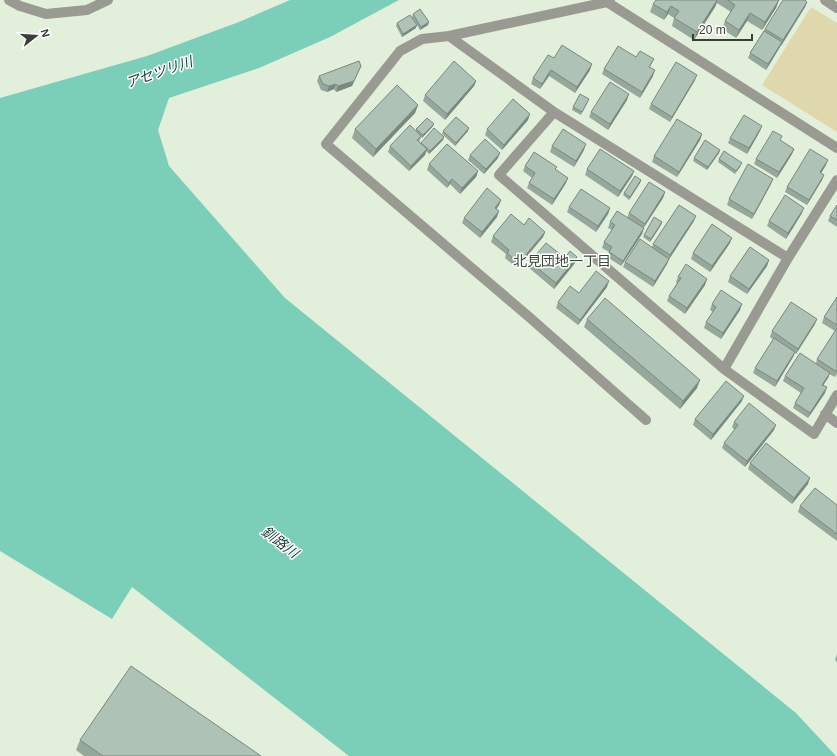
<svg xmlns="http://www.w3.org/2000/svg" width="837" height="756" font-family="Helvetica,'Noto Sans JP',sans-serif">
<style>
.green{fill:#dfd8ad}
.water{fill:#7bceb8}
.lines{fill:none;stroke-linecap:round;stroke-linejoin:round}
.minor{stroke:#999b92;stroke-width:10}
.wall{fill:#96a89c}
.shaded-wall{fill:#7a887f}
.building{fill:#aec3b5;stroke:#7a887f}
.labels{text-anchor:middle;stroke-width:3;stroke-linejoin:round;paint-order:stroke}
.water-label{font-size:14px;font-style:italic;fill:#163c33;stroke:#fff}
.neighbourhood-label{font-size:14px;fill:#3a4636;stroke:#fff}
</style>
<rect width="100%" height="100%" fill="#e1efdb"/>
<!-- green -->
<path class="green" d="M811,7L837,23V132L762,85Z"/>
<!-- water -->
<path class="water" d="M290,0H399L330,37L259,68L169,98L158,130L169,166L285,298L796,713L836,756H349L132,587L112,619L0,551V98L147,56L239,22Z"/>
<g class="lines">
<!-- minor -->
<path class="minor" d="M9,0L20,6L46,14L87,10L108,0
M610,0L607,2L449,36L422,39L400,51L326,144L528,316L646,420
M825,0L837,8
M607,2L837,148
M449,36L554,112L788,258
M554,112L499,175L724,369L814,434L837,395
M724,369L788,258L837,180
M825,414L837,423"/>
</g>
<!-- wall -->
<path class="wall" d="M656,0H779L776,8L762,30L747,21L736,38L722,29L725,21L731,12L717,3L715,7L694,40L672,26L674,18L668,14L664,20L650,12L653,4Z
M807,2L805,7L781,46V45L766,70L748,58L750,53L765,29Z
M413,14L428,25L420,30L412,17Z
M397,23L416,28L402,37L396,26Z
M636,57L654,59L650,67L653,76L640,98L602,74L604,69Z
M554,58L590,70L575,93L549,76L540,89L531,84L533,78Z
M361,66L352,86L336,92L334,89L327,92L321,90L317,81L319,76Z
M695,80L670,122L649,109L651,104Z
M476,81L474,86L445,120L423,101L425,95Z
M627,100L608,130L589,117L591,112Z
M588,102L581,115L572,110L573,107Z
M418,105L415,113L373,157L352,138L355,129Z
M528,120L502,150L485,135L487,129Z
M433,126L422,138L421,137L419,142L421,143L444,137L443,140L429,154L426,151L425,155L409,171L388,152L390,146L416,131V129Z
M443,131H468L455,146L442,134Z
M760,131L747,154L728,143L730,138Z
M702,134L700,140L677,177L652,162L654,156Z
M781,141L794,149L792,154L777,178L754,164L756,159Z
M552,146L584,150L574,167L550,152Z
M720,150L719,153L707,170L693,161L694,158Z
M470,155L498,158L484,174L468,160Z
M719,159L741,166L735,174L718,162Z
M429,164L478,171L476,177L460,194L450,184L447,188L427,170Z
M826,165L821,173L824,175L822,180L807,205L785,192L787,187Z
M525,166L556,170L566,183L552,205L527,188L529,183L532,178L523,171Z
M587,169L634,171L632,176L618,197L585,175Z
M641,180L640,183L629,200L623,195L624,193Z
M771,184L752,219L727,205L729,199Z
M665,192L663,198L643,228L642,234L621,266L607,257L609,252L602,248L604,242L612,230L608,228L610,222L627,218L629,213Z
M501,200L499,205L496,209L497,217L480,238L462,223L464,218Z
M837,205V227L828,221L830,216Z
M569,207L610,208L608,214L596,232L567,212Z
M802,213L786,239L767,226L769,221Z
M694,221L669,258L667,264L653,287L623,267L625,262L652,247L653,244Z
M662,222L661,225L650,242L643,237L644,235Z
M524,225L545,232L543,237L517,268L505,258L506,254L491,242L493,236Z
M730,243L710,272L691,259L693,253Z
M577,257L575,263L554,289L528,267L530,262Z
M769,260L767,266L747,294L728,282L730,276Z
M678,277L705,285L685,314L667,301L669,296L677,283L676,282Z
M607,287L578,325L556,308L558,302L579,293Z
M837,297V374L835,377L829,374L828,378L823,385L825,393L808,418L793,408L795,403L801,393L783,381L785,376L816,364L817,359L835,331L822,323L824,317Z
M712,304L740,310L721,339L704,328L706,322L713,312L710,310Z
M587,319L697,388L680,409L584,327Z
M815,324L796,354L795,353L793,357L775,387L753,373L755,368L773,339L770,337L772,331Z
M742,401L711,440L693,425L695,419Z
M734,422L774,430L745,467L722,448L724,443L735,430L732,427Z
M750,463L808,484L792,504L748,469Z
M837,505V541L798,512L800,506Z
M837,654V662L835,660Z
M80,740L261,756H84L76,750Z"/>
<!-- shaded-wall -->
<path class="shaded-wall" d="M717,0L715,7L694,40L697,32Z
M779,0L776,8L762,30L765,22Z
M807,2L805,7L781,46L783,40Z
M671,6L668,14L664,20L667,12Z
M750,13L747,21L736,38L739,30Z
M429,22L428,25L420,30L421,27Z
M417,25L416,28L402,37L403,34Z
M782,42L780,47L766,70L768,64Z
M592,64L590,70L575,93L577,87Z
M361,66L352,86L336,92L338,86Z
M551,70L549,76L540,89L542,84Z
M655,70L653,76L640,98L642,92Z
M697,75L695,80L670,122L672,117Z
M476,81L474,86L445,120L447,114Z
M336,84L334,89L327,92L329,86Z
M629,94L627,100L608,130L610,124Z
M418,105L415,113L373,157L376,149Z
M530,114L528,120L502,150L504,145Z
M434,124L433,126L422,138L423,135Z
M762,126L760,131L747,154L749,148Z
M469,128L468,131L455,146L456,143Z
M702,134L700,140L677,177L679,172Z
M444,137L443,140L429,154L430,151Z
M586,144L584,150L574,167L576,161Z
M427,149L425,155L409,171L411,166Z
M794,149L792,154L777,178L779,172Z
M720,150L719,153L707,170L708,167Z
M500,153L498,158L484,174L486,169Z
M828,160L826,165L818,178L820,172Z
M478,171L476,177L460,194L462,188Z
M634,171L632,176L618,197L620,191Z
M824,175L822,180L807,205L809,200Z
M568,178L566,183L552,205L554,199Z
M452,179L450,184L447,188L449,183Z
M773,179L771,184L752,219L754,214Z
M641,180L640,183L629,200L630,197Z
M665,192L663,198L643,229L645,224Z
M501,200L499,205L493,214L495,208Z
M610,208L608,214L596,232L598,226Z
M804,208L802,213L786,239L788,233Z
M499,211L497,217L480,238L482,232Z
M696,216L694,221L668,261L670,255Z
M662,222L661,225L650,242L651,239Z
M644,228L642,234L621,266L623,261Z
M545,232L543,237L517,268L519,263Z
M732,238L730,243L710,272L712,266Z
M577,257L575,263L554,289L556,283Z
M669,259L667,264L653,287L655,281Z
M769,260L767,266L747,294L749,289Z
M707,279L705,285L685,314L687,308Z
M609,281L607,287L578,325L580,320Z
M742,304L740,310L721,339L723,333Z
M817,319L815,324L796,354L798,349Z
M795,352L793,357L775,387L777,381Z
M830,373L828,378L820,390L822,385Z
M700,380L697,388L680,409L683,401Z
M827,387L825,393L808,418L810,413Z
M744,396L742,401L711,440L713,434Z
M776,425L774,430L745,467L747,461Z
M810,478L808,484L792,504L794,498Z"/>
<!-- building -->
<path class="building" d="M656,0H717L697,32L674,18L679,11L671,6L667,12L653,4Z
M728,0H779L765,22L750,13L739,30L725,21L735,5Z
M783,0H805L807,2L783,40L765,29Z
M420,9L429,22L421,27L413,14Z
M410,15L417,25L403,34L397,23Z
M764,31L782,42L768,64L750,53Z
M562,45L592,64L577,87L551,70L542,84L533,78L548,55L554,58Z
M618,46L636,57L640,51L654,59L649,67L655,70L642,92L604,69Z
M359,61L361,66L354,81L338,86L336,84L329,86L323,84L319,76Z
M454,61L476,81L447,114L425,95Z
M676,62L697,75L672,117L651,104Z
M610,82L629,94L610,124L591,112Z
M397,85L418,105L376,149L355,129Z
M580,94L589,99L582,112L573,107Z
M513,99L530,114L504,145L487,129Z
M744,115L762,126L749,148L730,138Z
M456,117L469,128L456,143L443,131Z
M427,118L434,124L423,135L416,129Z
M677,119L702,134L679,172L654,156Z
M410,125L421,136L417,140L427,149L411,166L390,146Z
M434,128L444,137L430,151L421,143Z
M563,129L586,144L576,161L552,146Z
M773,131L782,136L780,140L794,149L779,172L756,159Z
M485,139L500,153L486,169L470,155Z
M705,140L720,150L708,167L694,158Z
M447,144L478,171L462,188L452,179L449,183L429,164Z
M600,149L634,171L620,191L587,169Z
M810,149L828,160L820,172L824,175L809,200L787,187Z
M724,151L742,163L736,171L719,159Z
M534,152L557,167L555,169L568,178L554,199L529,183L535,173L525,166Z
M748,164L773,179L754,214L729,199Z
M635,176L641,180L630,197L624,193Z
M649,182L665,192L645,224L629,213Z
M487,188L501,200L495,208L499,211L482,232L464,218Z
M581,189L610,208L598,226L569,207Z
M785,195L804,208L788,233L769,221Z
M679,205L696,216L670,255L653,244Z
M837,205V220L830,216Z
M617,211L644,228L623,261L609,252L612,247L604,242L615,225L610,222Z
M511,214L524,225L529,218L545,232L519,263L507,253L509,250L493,236Z
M654,217L662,222L651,239L644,235Z
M712,224L732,238L712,266L693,253Z
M640,239L669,259L655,281L625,262Z
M546,243L565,258L570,251L577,257L556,283L530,262Z
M750,247L769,260L749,289L730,276Z
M686,264L707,279L687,308L669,296L681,278L678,277Z
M596,271L609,281L580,320L558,302L570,286L579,293Z
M721,290L742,304L723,333L706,322L716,307L712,304Z
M837,297V325L824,317Z
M605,298L700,380L683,401L587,319Z
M791,302L817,319L798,349L772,331Z
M837,328V372L817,359Z
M774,338L795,352L777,381L755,368Z
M800,353L830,373L822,385L827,387L810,413L795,403L804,388L785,376Z
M726,381L744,396L713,434L695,419Z
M749,403L776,425L747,461L724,443L738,425L734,422Z
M766,443L810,478L794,498L750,463Z
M815,488L837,505V534L800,506Z
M131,666L261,756H103L80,740Z"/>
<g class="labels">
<!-- water labels -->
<g class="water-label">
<text transform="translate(159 72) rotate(-19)" y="5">アセツリ川</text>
<text transform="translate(280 542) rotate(37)" y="5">釧路川</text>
</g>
<!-- neighbourhood labels -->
<g class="neighbourhood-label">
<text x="562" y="266">北見団地一丁目</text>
</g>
</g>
<!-- north arrow -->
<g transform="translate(36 36) rotate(73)" stroke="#ffffff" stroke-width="3" paint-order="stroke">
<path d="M0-3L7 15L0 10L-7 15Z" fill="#393e37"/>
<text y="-6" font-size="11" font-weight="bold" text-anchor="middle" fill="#393e37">N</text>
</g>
<!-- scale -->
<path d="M693 34v6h59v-6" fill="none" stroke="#393e37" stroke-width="2"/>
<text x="699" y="34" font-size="12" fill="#393e37" stroke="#ffffff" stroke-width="3" paint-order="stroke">20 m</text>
</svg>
